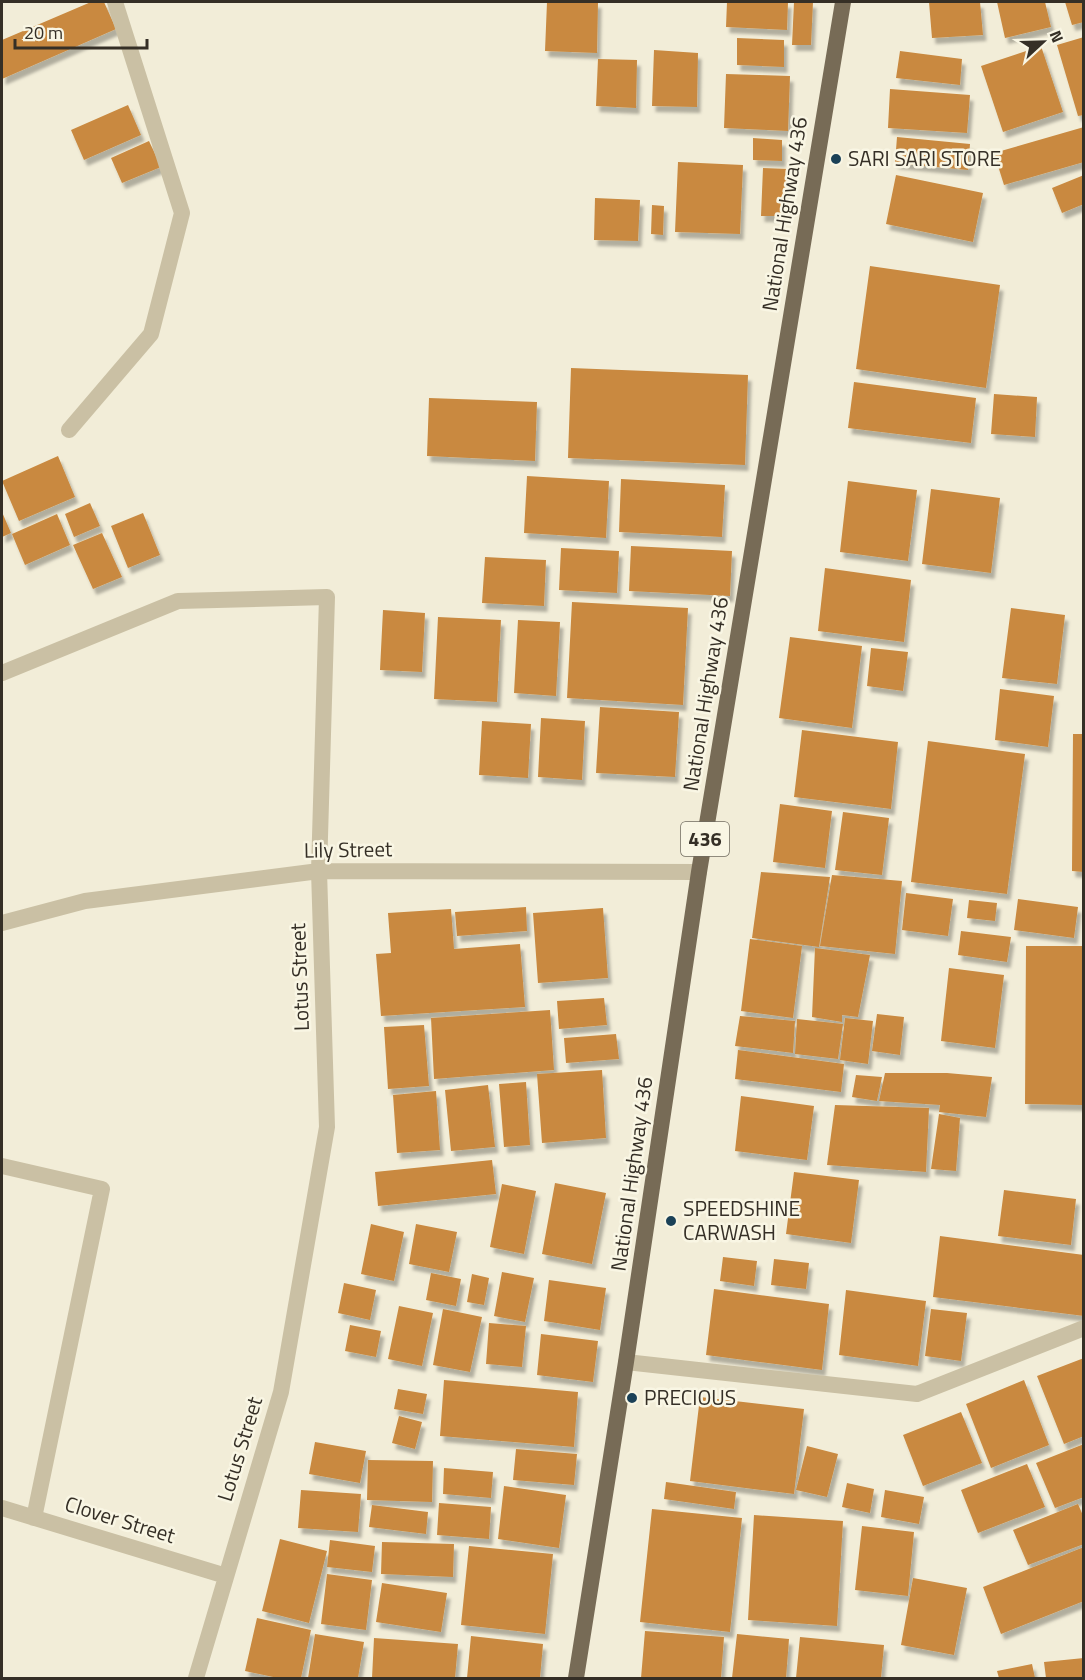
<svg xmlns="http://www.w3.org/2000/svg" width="1085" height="1680" font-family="'Titillium Web',sans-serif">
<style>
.building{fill:#c9893f;filter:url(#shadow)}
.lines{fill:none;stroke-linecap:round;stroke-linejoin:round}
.minor{stroke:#cac0a4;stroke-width:16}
.primary{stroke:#776b56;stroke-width:16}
.poi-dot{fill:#1b4157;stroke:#f9f6e4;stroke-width:2}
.labels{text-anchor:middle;stroke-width:5;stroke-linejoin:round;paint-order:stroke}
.shield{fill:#f9f6e4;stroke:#706b5f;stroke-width:1.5}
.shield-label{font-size:20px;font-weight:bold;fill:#352f26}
.poi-label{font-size:21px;fill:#352f26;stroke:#f9f6e4;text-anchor:start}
.street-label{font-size:21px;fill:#352f26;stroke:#f9f6e4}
</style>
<defs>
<filter id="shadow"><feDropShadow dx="3.5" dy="6" stdDeviation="1.5" flood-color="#0004"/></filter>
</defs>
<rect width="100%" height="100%" fill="#f2edd8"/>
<!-- building -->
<path class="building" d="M91,2H104L116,29L2,79V40Z
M547,2H598L597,53L545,51Z
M727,2H788L787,30L726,27Z
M794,2H813L811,45H792Z
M929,2H980L983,35L932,38Z
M997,2H1045L1051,27L1005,38Z
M1065,2H1084V22L1072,25Z
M1084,37V115L1078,116L1057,45Z
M737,38L784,40V67L737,65Z
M1041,46L1063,112L1003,132L981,66Z
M654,50L698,53L697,107L652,106Z
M900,51L962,59L960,85L896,78Z
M598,59L637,60L636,108L596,106Z
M726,74L790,76L788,131L724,128Z
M890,89L970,95L967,133L888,128Z
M128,105L141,135L84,160L71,130Z
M1084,127V162L1004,185L994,153Z
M897,137L970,144L968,170L895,163Z
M753,138L782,140V161L753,160Z
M149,141L161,167L122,183L111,158Z
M678,162L743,165L740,234L675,232Z
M763,168L789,169L787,216H761Z
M896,175L983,193L973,242L886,224Z
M1084,175V204L1062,213L1052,188Z
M595,198L640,200L638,241L594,240Z
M652,205L664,206L663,235L651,234Z
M870,266L1000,285L986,388L856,369Z
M571,368L748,375L745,465L568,458Z
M854,382L976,398L971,443L848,428Z
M994,394L1037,397L1035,437L991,434Z
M429,398L537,402L535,461L427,456Z
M58,456L75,497L19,521L2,481Z
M527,476L609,481L606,538L524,533Z
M621,479L725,485L722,537L619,532Z
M848,481L917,490L908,561L840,552Z
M931,489L1000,498L991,573L922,564Z
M90,503L100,526L74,537L65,514Z
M2,512L11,533L2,537Z
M143,513L160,555L128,568L111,526Z
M57,514L70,545L25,565L12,534Z
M102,533L122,577L93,589L73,545Z
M631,546L732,551L730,596L629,591Z
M561,548L619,551L617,593L559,590Z
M485,557L546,560L544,606L482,603Z
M825,568L911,580L904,642L818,631Z
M572,602L688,608L683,705L567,698Z
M1011,608L1065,615L1057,684L1002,678Z
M383,610L425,613L422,672L380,670Z
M438,617L501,620L497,702L434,699Z
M518,620L560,622L556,696L514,693Z
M790,637L862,646L852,728L779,718Z
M871,648L908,652L903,691L867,686Z
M1000,689L1054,696L1048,747L995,740Z
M600,707L679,712L675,777L596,773Z
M541,718L585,721L582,780L538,777Z
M482,721L531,724L528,778L479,775Z
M802,730L898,742L891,809L794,797Z
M1073,734H1084V872L1072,871Z
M928,741L1025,754L1007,894L911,882Z
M780,804L832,811L825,868L773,862Z
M843,812L889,818L882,875L835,870Z
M761,872L830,877L819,947L752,938Z
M832,875L902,881L895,954L820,946Z
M906,893L953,899L948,936L902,930Z
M1018,899L1078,907L1074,938L1014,930Z
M969,900L997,903L995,921L967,918Z
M526,907L527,931L457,936L455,912Z
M603,908L608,978L538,983L533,913Z
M451,909L454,949L520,944L525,1007L381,1016L376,954L391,953L388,913Z
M961,931L1011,937L1007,962L958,955Z
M750,939L802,946L793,1018L741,1011Z
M1026,946H1084V1105L1025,1104Z
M815,948L870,955L858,1017L842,1015V1022L812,1017Z
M949,968L1004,975L995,1048L941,1041Z
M604,998L607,1025L559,1029L557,1001Z
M550,1010L554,1070L434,1079L431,1018Z
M877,1014L904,1017L900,1055L872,1051Z
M740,1016L795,1021L793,1053L735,1046Z
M845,1018L873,1021L868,1064L840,1060Z
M797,1019L843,1024L838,1059L795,1054Z
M424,1025L429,1086L388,1089L384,1027Z
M616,1034L619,1059L566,1063L564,1038Z
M738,1050L844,1064L841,1092L735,1079Z
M602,1070L606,1138L542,1143L537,1074Z
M885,1073H947L992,1077L986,1117L939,1112L940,1105L879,1101Z
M856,1075L882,1077L877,1101L852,1097Z
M526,1082L530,1145L504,1147L499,1084Z
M488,1085L495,1147L451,1151L445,1090Z
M436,1091L440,1150L397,1153L393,1095Z
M741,1096L814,1106L807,1160L735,1151Z
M835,1105L929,1108L926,1172L827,1165Z
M939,1114L960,1118L956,1171L931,1169Z
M492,1160L496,1194L378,1206L375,1172Z
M794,1172L859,1180L851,1243L786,1234Z
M555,1183L606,1193L592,1264L542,1254Z
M502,1184L536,1191L524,1254L490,1247Z
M1004,1190L1076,1199L1071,1245L998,1236Z
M371,1224L404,1232L394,1281L361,1274Z
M416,1224L457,1232L449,1272L409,1264Z
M940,1236L1084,1255V1316L933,1297Z
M723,1257L757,1261L754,1286L720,1281Z
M774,1259L809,1263L806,1289L771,1285Z
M502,1272L534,1278L525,1322L494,1316Z
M431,1273L461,1279L456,1306L426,1300Z
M472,1274L489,1278L484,1305L467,1302Z
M549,1280L606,1288L600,1330L544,1321Z
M344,1283L376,1290L370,1320L338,1313Z
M714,1289L829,1304L822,1370L706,1355Z
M846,1290L926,1301L918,1366L839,1355Z
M399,1306L433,1313L422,1366L388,1359Z
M443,1309L482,1317L470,1372L433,1365Z
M931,1309L967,1313L961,1361L925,1356Z
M489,1323L526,1326L522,1367L486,1364Z
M350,1325L381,1331L376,1357L345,1351Z
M541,1334L598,1341L593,1382L537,1375Z
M1084,1358V1436L1064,1444L1037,1376Z
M444,1380L578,1392L574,1447L440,1436Z
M1024,1380L1049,1445L991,1468L966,1404Z
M398,1389L427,1394L423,1414L394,1409Z
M700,1397L804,1409L794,1494L690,1481Z
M961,1412L982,1463L923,1486L903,1435Z
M399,1416L422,1422L415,1449L392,1443Z
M315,1442L366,1451L360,1483L309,1474Z
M1084,1444V1497L1055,1508L1036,1463Z
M807,1446L838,1454L827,1497L796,1490Z
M516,1449L577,1454L574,1485L513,1480Z
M368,1460L433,1461L432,1502L367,1500Z
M1027,1464L1045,1507L978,1533L961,1490Z
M444,1468L493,1472L491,1498L443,1494Z
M666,1482L736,1492L734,1509L664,1499Z
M847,1483L874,1489L870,1513L842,1507Z
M504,1486L566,1495L559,1548L498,1539Z
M301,1490L361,1494L358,1532L298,1528Z
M885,1490L924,1497L919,1524L881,1517Z
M439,1503L491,1507L489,1539L437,1535Z
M1078,1504L1084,1518V1544L1028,1565L1013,1530Z
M372,1505L428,1512L426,1534L369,1527Z
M652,1509L742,1518L730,1632L640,1622Z
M754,1515L843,1521L837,1626L748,1620Z
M862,1526L914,1532L908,1596L855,1590Z
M280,1539L327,1551L309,1623L262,1611Z
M330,1540L375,1546L372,1572L327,1567Z
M382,1542L454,1544L453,1577L381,1574Z
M469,1546L553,1554L545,1634L461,1625Z
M1084,1547V1601L1001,1634L983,1587Z
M327,1574L372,1580L366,1630L321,1624Z
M913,1578L967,1588L954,1655L901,1645Z
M382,1583L447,1593L441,1632L376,1622Z
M257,1618L311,1630L301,1678H278L245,1671Z
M645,1631L724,1637L721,1678H641Z
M315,1634L364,1642L358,1678H308Z
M737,1634L789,1639L786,1678H732Z
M471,1636L543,1644L540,1678H467Z
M800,1637L884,1645L881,1678H796Z
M374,1638L458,1644L455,1678H372Z
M1084,1658V1678H1046L1044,1662Z
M1032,1664L1035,1678H999L997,1671Z"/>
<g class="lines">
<!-- minor -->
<path class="minor" d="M69,430L151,334L182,213L115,2
M2,673L178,601L327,597L319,871L327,1127L281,1392L196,1678
M2,923L85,901L319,871L699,872
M2,1166L102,1189L34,1518
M626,1362L917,1394L1084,1328
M2,1508L226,1576"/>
<!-- primary -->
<path class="primary" d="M576,1678L626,1362L699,872L843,2"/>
</g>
<!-- markers -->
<g class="poi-dot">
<circle cx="836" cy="159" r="6"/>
<circle cx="671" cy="1221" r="6"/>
<circle cx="632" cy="1398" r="6"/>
</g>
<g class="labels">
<!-- shield labels -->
<rect class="shield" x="681" y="822" width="48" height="34" rx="4.5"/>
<g class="shield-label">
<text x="705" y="846">436</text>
</g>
<!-- poi labels -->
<g class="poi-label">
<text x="848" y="166">SARI SARI STORE</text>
<text x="683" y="1216">SPEEDSHINE<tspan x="683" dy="24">CARWASH</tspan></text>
<text x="644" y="1405">PRECIOUS</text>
</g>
<!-- street labels -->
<g class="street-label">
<text transform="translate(785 214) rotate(-81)" y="7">National Highway 436</text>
<text transform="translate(706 694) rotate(-81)" y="7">National Highway 436</text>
<text transform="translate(348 850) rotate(-1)" y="7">Lily Street</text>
<text transform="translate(300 977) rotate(-92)" y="7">Lotus Street</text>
<text transform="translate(632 1174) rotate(-82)" y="7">National Highway 436</text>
<text transform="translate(240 1449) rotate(-73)" y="7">Lotus Street</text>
<text transform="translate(120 1520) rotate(17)" y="7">Clover Street</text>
</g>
</g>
<!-- border -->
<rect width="1085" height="1680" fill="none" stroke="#352f26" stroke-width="6"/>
<!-- north arrow -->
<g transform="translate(1043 42) rotate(68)" stroke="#f9f6e4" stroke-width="4.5" paint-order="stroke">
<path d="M0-4.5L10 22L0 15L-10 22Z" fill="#352f26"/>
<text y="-9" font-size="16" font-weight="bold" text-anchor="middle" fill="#352f26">N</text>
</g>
<!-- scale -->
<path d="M15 39v9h132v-9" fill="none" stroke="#352f26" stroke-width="3"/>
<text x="24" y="39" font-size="18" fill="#352f26" stroke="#f9f6e4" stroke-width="4.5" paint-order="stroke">20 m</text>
</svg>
